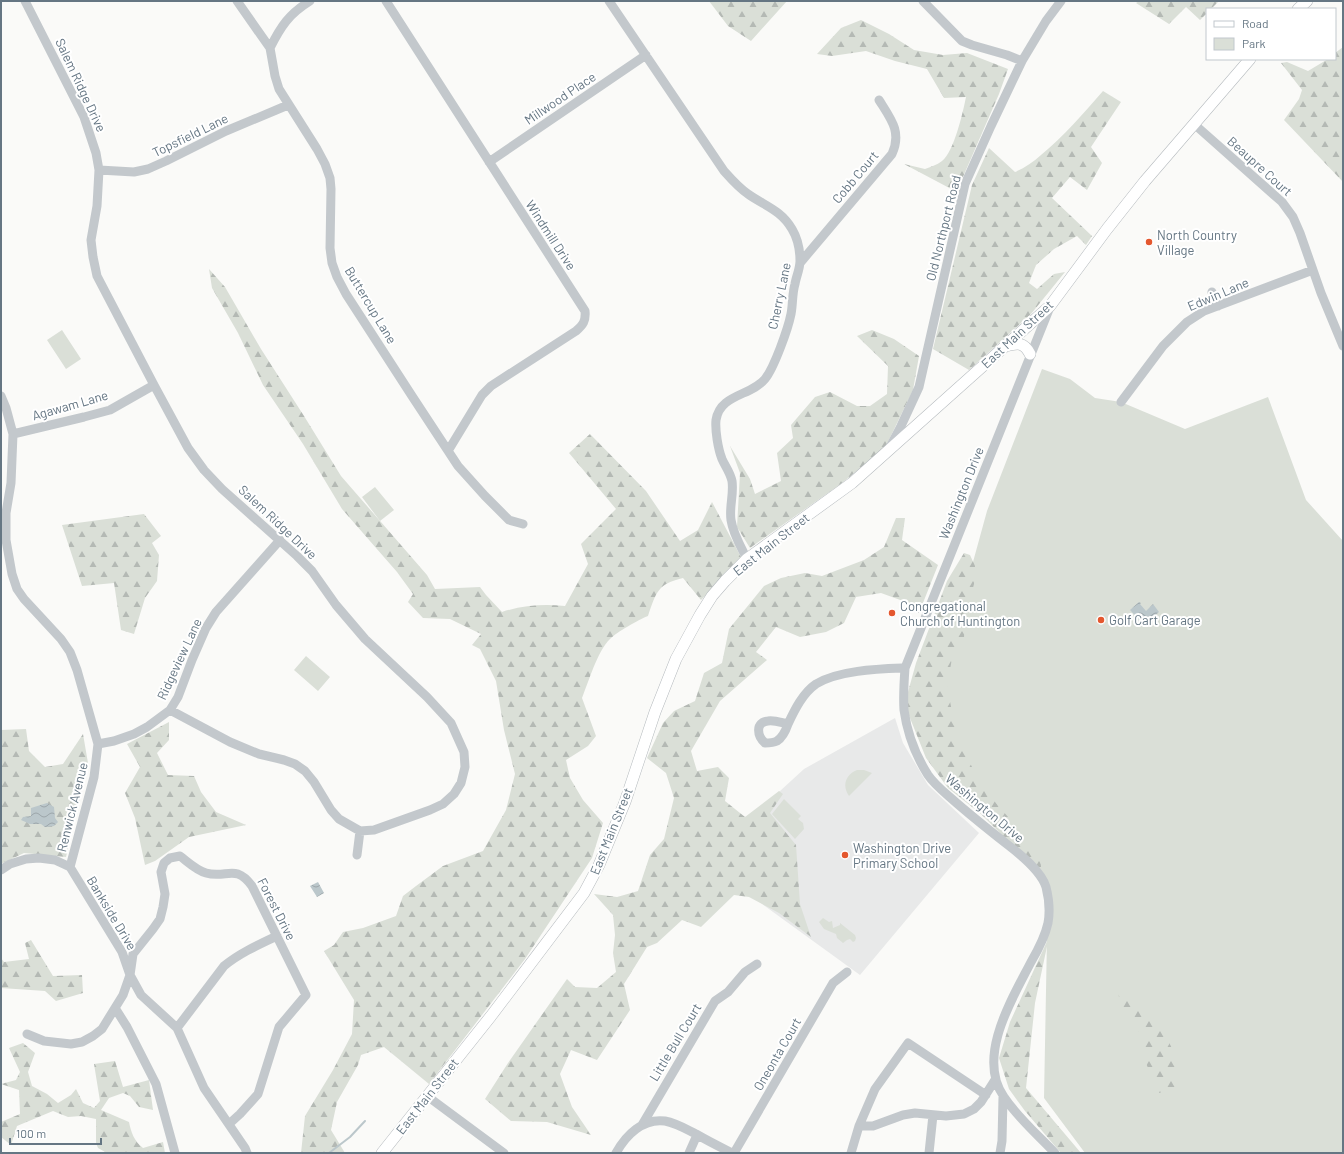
<svg xmlns="http://www.w3.org/2000/svg" width="1344" height="1154" font-family="Barlow,sans-serif">
<style>
.built{fill:#e8e9e9}
.green{fill:#dadfd7}
.forest{fill:url(#forest-firs)}
.water{fill:url(#water-waves)}
.lines{fill:none;stroke-linecap:round;stroke-linejoin:round}
.stream{stroke:#bbc7cb;stroke-width:2}
.major-casing{stroke:#b5babe;stroke-width:12}
.minor{stroke:#c3c8cc;stroke-width:9}
.major{stroke:#fff;stroke-width:11}
.poi-dot{fill:#e4572e;stroke:#fff;stroke-width:1.5}
.labels{text-anchor:middle;stroke-width:4;stroke-linejoin:round;paint-order:stroke}
.street-label{font-size:13px;fill:#657683;stroke:#fff}
.poi-label{font-size:13px;fill:#657683;stroke:#fff;text-anchor:start}
</style>
<defs>
<pattern id="forest-firs" width="22" height="20" patternUnits="userSpaceOnUse"><rect width="22" height="20" fill="#dadfd7"/><path d="M5 1l3.5 6h-7zM16 11l3.5 6h-7z" fill="#b4b9b4"/></pattern>
<pattern id="water-waves" width="16" height="10" patternUnits="userSpaceOnUse"><rect width="16" height="10" fill="#bbc7cb"/><path d="M0 5q4-4 8 0t8 0" fill="none" stroke="#9ca6aa"/></pattern>
</defs>
<rect width="100%" height="100%" fill="#fafaf8"/>
<!-- built -->
<path class="built" d="M895,718L903,743L928,785L979,833L860,975L747,893L745,823L804,769Z"/>
<!-- green -->
<path class="green" d="M62,330L81,359L66,369L47,340Z
M1042,369L1070,379L1095,398L1121,402L1185,429L1268,397L1306,500L1343,541V1153H1085L1044,1098L1048,884L972,782L937,693L987,511Z
M375,487L394,510L380,521L362,497Z
M306,656L330,677L318,691L294,670Z
M857,770H864L872,773L849,796C842,786 845,775 857,770Z
M784,799L801,816L798,819L803,823L804,829L795,839L772,814Z
M823,918L829,922L832,921L833,928L840,925V923L855,935L856,938L855,941L853,942L850,939L847,940L843,943L837,938L836,934L824,929L819,922Z"/>
<!-- forest -->
<path class="forest" d="M709,1H787L751,41L728,26Z
M1139,1H1219L1211,9H1207V13L1200,20L1186,7L1169,24L1136,3Z
M861,20L889,34L914,50L943,55L967,53L1008,69L999,94L959,186L955,191L904,164L925,169C930,167 937,165 942,161C954,152 963,112 966,97L944,98L927,69L895,61L866,51L832,56L817,54L841,28Z
M1343,47V182L1284,120L1299,99L1302,90L1281,63L1287,62L1308,71L1328,59H1335V53Z
M1103,91L1121,102L1091,147L1102,163L1087,190L1070,177L1052,198L1092,236L1086,245L1077,236L1054,249L1036,265L1029,283L1037,289L1054,274L1065,272L1031,314L969,370L933,349L972,185L989,148L1015,172C1025,168 1033,162 1041,155C1064,136 1083,114 1103,91Z
M209,269L225,287L261,349L304,416L341,476L427,575L435,589L480,587L486,595L502,612C523,605 544,604 565,606L588,564L581,544L616,509L569,453L590,434L646,491L680,541L698,530L712,502L742,559L701,600L683,578C657,584 656,593 648,616C638,620 617,632 610,639C597,652 589,681 582,698L596,736L588,746L566,760L570,778L583,800L603,823L592,858L525,959L429,1084L384,1047L361,1055L358,1065L337,1102L331,1130L345,1153H301L305,1116L333,1070L352,1034L354,1000L324,951L334,945L343,932L363,928L396,916L403,896L416,886L443,866L483,851L506,810L515,774L504,730L496,681L480,649L472,645L481,634L450,619L423,618L408,602L413,594L397,572L342,509L303,444L263,385L238,333L212,288Z
M872,330L894,339L919,356L913,390L885,448L842,483L750,548L737,527L740,473L730,446L750,479L755,494L781,481L777,453L793,438L791,425L815,397L830,392L857,406H870L887,394L888,366L857,336Z
M144,514L161,536L152,543L159,555L157,581L145,598L134,634L121,630L114,583L82,586L62,525Z
M896,518H905L902,540L938,565L919,613L903,601L881,593L856,597L844,623L826,632L800,637L776,627L756,652L767,660L720,701L691,751L697,771L718,767L729,778L725,801L745,817L779,791L783,794L770,813L796,845L800,904L811,937L779,913L749,897L734,895L701,927L682,920L657,943L647,947L624,984L630,1010L597,1060L571,1050L560,1074L572,1107L591,1135L547,1122L511,1121L485,1099L508,1063L567,979L575,987L597,988L616,972L613,953L615,935L613,915L594,894L617,897L638,891L650,855L664,839L674,798L666,773L647,758L663,723L674,711L695,701L704,673L722,663L729,629L764,586L781,578L805,573L822,576L864,560L884,547Z
M964,553L970,555L975,566L974,584L965,618L964,638L953,653L947,686L957,737L982,787L1015,825L1040,858L1042,875L981,814L948,788L926,758L908,713V692L916,663L947,581Z
M169,722V740L157,753L168,775L194,776L201,792L216,812L246,825L189,837L155,861L145,865L135,818L125,793L140,767L127,744Z
M26,729L29,751L45,767L63,764L83,734L88,763L66,857L24,853L1,864V730Z
M1049,937L1035,1003L1026,1088L1081,1153H1061L1025,1111L1009,1089L999,1058L1010,1022Z
M31,940L53,976L82,975L83,993L56,1001L45,991L1,988V958L4,962L29,959L25,943Z
M1127,989L1165,1034L1179,1063L1177,1087L1159,1093L1145,1061V1049L1143,1036L1121,1012L1118,990Z
M23,1043L35,1053L28,1072L32,1086L47,1094L58,1103L71,1095L76,1089L83,1103L94,1108L100,1101L94,1064L115,1061L123,1087L149,1080L153,1110L139,1107L130,1096L123,1093L109,1098L101,1110L129,1122C131,1132 134,1141 143,1148L163,1142L165,1153H107L98,1148L96,1143V1119L81,1116L68,1117L53,1111L17,1126L11,1145L1,1137V1122L20,1114L19,1090L1,1084L16,1080L20,1072L9,1048Z"/>
<!-- water -->
<path class="water" d="M1139,602L1141,603L1140,604L1146,611L1153,604L1159,612L1144,625L1130,610Z
M47,803L54,807L55,818L58,822L54,826L45,827L41,824H30L21,820L23,817L31,816V808Z
M318,882L324,893L317,897L310,886Z"/>
<g class="lines">
<!-- stream -->
<path class="stream" d="M329,1153L350,1137L365,1121"/>
<!-- major casing -->
<g class="major-casing">
<path id="major" d="M1298,9L1307,1
M1006,346C1018,343 1024,342 1030,354
M382,1153L491,1016L584,893L599,865L625,802L655,712L676,659L700,615L712,596L725,581L747,559L852,483L1050,306L1107,229L1145,181L1250,59"/>
</g>
<!-- minor -->
<path class="minor" d="M25,1L84,117L96,153L99,170L97,206L91,240L93,257L97,276L154,385L188,448L204,470L222,489L297,556L312,571L336,605L365,639L427,697L451,723L464,752L465,767L461,783L454,794L443,804L430,810L374,830L360,831L339,819L331,810L314,782L305,771L295,764L284,760L259,754L230,742L170,710
M237,1L270,48L275,76L279,89L317,149L325,164L330,178L331,189L330,248L332,263L337,277L346,294L412,396L458,466L485,496L509,520L523,524
M386,1L585,311C586,321 583,325 576,331L491,386L482,395L448,451
M609,1L724,171C732,180 739,188 748,194C765,206 781,210 792,229C798,239 800,249 800,261C800,269 796,277 795,284C792,294 793,304 791,314C788,329 774,368 765,379C751,396 720,394 716,420C715,430 718,449 722,459C725,466 730,472 732,481C734,494 729,507 731,520C733,534 741,547 747,559
M923,1L962,41L972,45L1007,55L1022,61
M270,48C281,26 289,14 310,1
M1194,124L1282,202L1293,217L1300,233L1321,293L1343,346
M489,162L646,55
M99,170L134,172L148,169L166,161L226,131L288,105
M800,263L892,154C902,132 891,119 879,100
M1212,292L1218,306
M1050,307L905,668C904,682 903,696 904,710C907,732 916,756 928,775C934,784 944,792 952,799C970,815 989,830 1008,845C1021,855 1041,871 1046,887C1049,899 1050,912 1048,923C1045,937 1038,950 1031,962C1012,999 976,1057 1004,1097C1018,1118 1038,1135 1055,1153
M1,396L6,408L13,434L11,483L6,513V540L12,574L17,589L24,599L61,639L70,652L77,670L98,744L94,777L70,867
M1121,402L1163,346L1187,322L1204,311L1313,270
M13,434L84,417L110,410L154,385
M890,447L901,426L919,387L965,184L991,126L1022,61L1046,21L1061,1
M788,724C782,723 775,720 768,721C755,722 757,736 765,743C769,743 773,743 777,741C783,737 786,730 788,724C795,709 803,693 816,684C839,670 879,669 905,668
M98,744L114,741L134,734L147,727L170,710L178,697L192,660L206,628L216,612L280,540
M357,855L360,831
M1,870L10,864L26,859L39,858L55,860L70,867L122,952L130,975L141,995L177,1028L204,1088L245,1148L247,1153
M115,1008L127,1027L156,1084L175,1153
M177,1028L224,966C240,953 258,945 277,936
M27,1034L44,1041L71,1044L82,1042L93,1036L102,1029L123,995L130,975L133,954L153,929L160,919L163,907L165,894L161,872L164,863L170,858L180,856C188,862 196,870 206,873C227,879 235,863 252,886L306,995L279,1027L258,1094L240,1114L229,1124
M427,1096L504,1153
M642,1125L715,1001L728,992L745,972L757,964
M859,1126H873L903,1115L915,1113L946,1116L964,1114L974,1109L981,1102L995,1080
M616,1153C626,1135 643,1118 665,1121C676,1123 686,1129 696,1134C708,1141 720,1147 732,1153
M689,1153L697,1135
M734,1153L833,983L847,972
M851,1153L859,1126L875,1089L908,1043L986,1095
M929,1153L933,1115
M1000,1153L1002,1141L1003,1097"/>
<!-- major -->
<use href="#major" class="major"/>
</g>
<!-- markers -->
<g class="poi-dot">
<circle cx="1149" cy="242" r="4"/>
<circle cx="892" cy="613" r="4"/>
<circle cx="1101" cy="620" r="4"/>
<circle cx="845" cy="855" r="4"/>
</g>
<g class="labels">
<!-- street labels -->
<g class="street-label">
<text transform="translate(81 85) rotate(65)" y="5">Salem Ridge Drive</text>
<text transform="translate(560 98) rotate(-34)" y="5">Millwood Place</text>
<text transform="translate(190 135) rotate(-26)" y="5">Topsfield Lane</text>
<text transform="translate(1260 166) rotate(42)" y="5">Beaupre Court</text>
<text transform="translate(855 177) rotate(-50)" y="5">Cobb Court</text>
<text transform="translate(943 228) rotate(-76)" y="5">Old Northport Road</text>
<text transform="translate(551 235) rotate(57)" y="5">Windmill Drive</text>
<text transform="translate(1218 294) rotate(-23)" y="5">Edwin Lane</text>
<text transform="translate(779 296) rotate(-78)" y="5">Cherry Lane</text>
<text transform="translate(371 305) rotate(59)" y="5">Buttercup Lane</text>
<text transform="translate(1017 334) rotate(-43)" y="5">East Main Street</text>
<text transform="translate(70 405) rotate(-16)" y="5">Agawam Lane</text>
<text transform="translate(961 493) rotate(-68)" y="5">Washington Drive</text>
<text transform="translate(278 522) rotate(43)" y="5">Salem Ridge Drive</text>
<text transform="translate(771 544) rotate(-38)" y="5">East Main Street</text>
<text transform="translate(179 659) rotate(-65)" y="5">Ridgeview Lane</text>
<text transform="translate(72 807) rotate(-76)" y="5">Renwick Avenue</text>
<text transform="translate(985 808) rotate(40)" y="5">Washington Drive</text>
<text transform="translate(611 831) rotate(-68)" y="5">East Main Street</text>
<text transform="translate(277 909) rotate(63)" y="5">Forest Drive</text>
<text transform="translate(112 913) rotate(59)" y="5">Bankside Drive</text>
<text transform="translate(675 1042) rotate(-59)" y="5">Little Bull Court</text>
<text transform="translate(777 1054) rotate(-60)" y="5">Oneonta Court</text>
<text transform="translate(427 1096) rotate(-52)" y="5">East Main Street</text>
</g>
<!-- poi labels -->
<g class="poi-label">
<text x="1157" y="240">North Country<tspan x="1157" dy="15">Village</tspan></text>
<text x="900" y="611">Congregational<tspan x="900" dy="15">Church of Huntington</tspan></text>
<text x="1109" y="625">Golf Cart Garage</text>
<text x="853" y="853">Washington Drive<tspan x="853" dy="15">Primary School</tspan></text>
</g>
</g>
<!-- border -->
<rect width="1344" height="1154" fill="none" stroke="#657683" stroke-width="4"/>
<!-- legend -->
<rect x="1206" y="8" width="130" height="52" fill="#ffffff" stroke="#c1c8cd"/>
<rect x="1214" y="21" width="20" height="6" fill="#ffffff" stroke="#c1c8cd"/>
<text x="1242" y="28" font-size="12" fill="#657683">Road</text>
<rect x="1214" y="38" width="20" height="12" fill="#dadfd7" stroke="#c1c8cd"/>
<text x="1242" y="48" font-size="12" fill="#657683">Park</text>
<!-- scale -->
<path d="M10 1138v6h91v-6" fill="none" stroke="#657683" stroke-width="2"/>
<text x="16" y="1138" font-size="12" fill="#657683" stroke="#ffffff" stroke-width="3" paint-order="stroke">100 m</text>
</svg>
